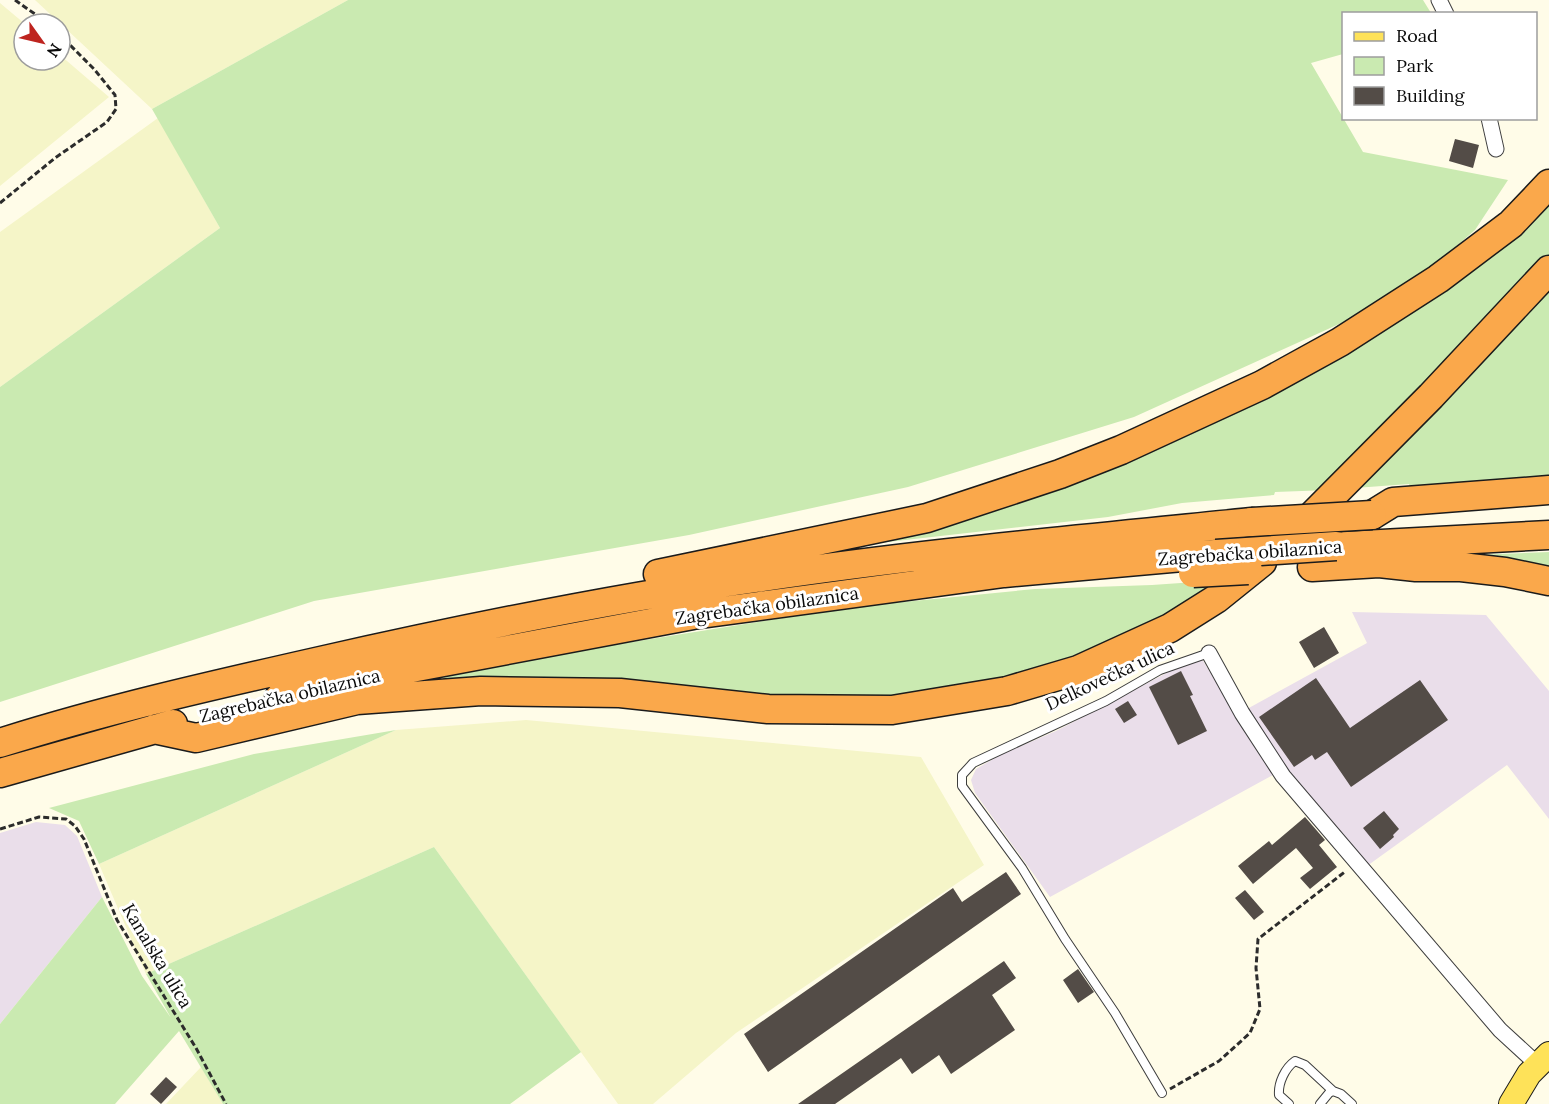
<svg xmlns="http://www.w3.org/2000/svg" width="1549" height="1104" font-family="Lora,serif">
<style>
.industrial{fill:#eadeea}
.farmland{fill:#f5f5c8}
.green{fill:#caeab1}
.building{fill:#534c47}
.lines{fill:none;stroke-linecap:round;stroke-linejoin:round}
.lane-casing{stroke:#3d3d3d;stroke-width:10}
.street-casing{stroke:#3d3d3d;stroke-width:17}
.primary-casing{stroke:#1b1b1b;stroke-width:26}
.highway-casing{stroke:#1b1b1b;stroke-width:31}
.path{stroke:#2c2c2c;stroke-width:3;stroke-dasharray:6 3;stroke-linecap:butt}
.lane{stroke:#fff;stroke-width:8}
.street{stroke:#fff;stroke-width:15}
.primary{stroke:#fee259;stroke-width:24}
.highway{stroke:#faa84b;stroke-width:28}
.highway-bridge-casing{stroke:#1b1b1b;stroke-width:31;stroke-linecap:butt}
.highway-bridge{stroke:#faa84b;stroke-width:28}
.labels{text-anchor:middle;stroke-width:6;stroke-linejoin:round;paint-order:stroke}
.street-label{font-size:18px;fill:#0a0a0a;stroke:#fff}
</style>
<rect width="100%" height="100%" fill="#fffce8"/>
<!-- industrial -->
<path class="industrial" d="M1352,612L1486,615L1549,691V819L1507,765L1367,866L1292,775L1262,735L1247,709L1367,643Z
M1202,659L1273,775L1050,897L975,793L971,780L976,769L1000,755L1056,731L1176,668Z
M36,822L65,825L77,836L102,897L0,1024V833Z"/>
<!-- farmland -->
<path class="farmland" d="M35,0H348L152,109Z
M0,3L25,24L24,60H60V55L109,97L0,186Z
M158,118L220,228L0,387V232Z
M526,720L921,757L984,865L736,1033L653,1104H618L434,847L146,974L99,864L396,730Z
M201,1067L223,1104H166Z"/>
<!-- green -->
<path class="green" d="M348,0H1423L1431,13L1344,14L1343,54L1311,63L1363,152L1508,180L1475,230L1422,276L1359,315L1134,417L908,487L689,535L314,601L0,702V387L220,228L152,109Z
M1549,198V257L1329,490L1275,492L1274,495L1182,503L1108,517L852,546L1164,442Z
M1549,282V481L1410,487L1409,484L1355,488Z
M1549,552V573L1444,556Z
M1224,580L1175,613L1044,671L886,700L441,680L444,677L463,673L613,645L852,607L1035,589L1152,585Z
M396,730L99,864L79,821L49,808L254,754Z
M434,847L581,1052L510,1104H223L179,1031L115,1104H0V1024L102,897L142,976L171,1018L146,974Z"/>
<!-- building -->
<path class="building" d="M1455,139L1479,145L1473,168L1449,161Z
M1324,627L1339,653L1314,668L1299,642Z
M1181,671L1193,695L1190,696L1207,731L1178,745L1149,687Z
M1316,678L1350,728L1420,680L1448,720L1351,787L1327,752L1315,760L1312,755L1294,767L1259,717Z
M1128,701L1137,715L1124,723L1115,709Z
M1384,811L1399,829L1393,835L1394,837L1380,849L1363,828Z
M1305,817L1325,840L1319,845L1337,867L1310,889L1300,878L1313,868L1296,848L1253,884L1238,866L1269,841L1272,845Z
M1006,872L1021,894L768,1072L744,1034L953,888L962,902Z
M1245,890L1264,912L1254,920L1235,898Z
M1004,961L1016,978L992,995L1015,1030L951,1074L939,1055L912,1074L901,1058L835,1104H798Z
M1078,969L1094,992L1078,1003L1063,980Z
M166,1077L177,1087L161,1104L150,1094Z"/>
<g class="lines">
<!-- lane casing -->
<g class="lane-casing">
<path id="lane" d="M1162,1093L1115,1013L1065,939L1022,868L962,786V775L973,763L1106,701L1160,670L1209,653
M1289,1104L1279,1095C1278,1083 1285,1068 1295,1061L1305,1065L1333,1091
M1320,1104L1329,1093L1333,1091L1341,1094L1352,1104"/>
</g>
<!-- street casing -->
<g class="street-casing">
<path id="street" d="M1439,0L1446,14
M1489,118L1496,149
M1209,653L1242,713L1283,776L1500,1030L1537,1064"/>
</g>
<!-- primary casing -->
<g class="primary-casing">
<path id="primary" d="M1511,1104L1529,1074L1549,1054"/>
</g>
<!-- highway casing -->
<g class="highway-casing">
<path id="highway" d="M1372,515L1393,502L1549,490
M1297,531L1431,396L1549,270
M1344,546L1549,535
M1312,567L1379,563L1416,567H1461L1505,572L1549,581
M658,574L927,518L1060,474L1121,450L1262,385L1340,342L1438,279L1511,224L1549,184
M279,698L358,678L693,615L1004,573L1216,554
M154,729L196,738L357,700L481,691L620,693L768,709L892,710L1007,691L1078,670L1170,628L1216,599L1262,562
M0,743C104,710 210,686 316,662C462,629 608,599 756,578C921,553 1086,539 1252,522
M0,773L173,724"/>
</g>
<!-- path -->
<path class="path" d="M15,0L49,24
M0,203L55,158L107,122L116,109L115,95L94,69L60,35
M0,829L39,817L66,819L75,826L84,839L117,920L196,1048L226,1104
M1170,1089L1219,1061L1250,1033L1260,1009L1256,968L1258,939L1346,871"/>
<!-- lane -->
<use href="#lane" class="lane"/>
<!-- street -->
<use href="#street" class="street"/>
<!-- primary -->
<use href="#primary" class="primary"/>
<!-- highway -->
<use href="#highway" class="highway"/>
<!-- highway-bridge casing -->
<g class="highway-bridge-casing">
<path id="highway-bridge" d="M1252,522L1372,515
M1216,554L1336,546
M1193,573L1248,570"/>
</g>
<!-- highway-bridge -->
<use href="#highway-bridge" class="highway-bridge"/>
</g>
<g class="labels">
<!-- street labels -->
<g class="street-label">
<text transform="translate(1250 553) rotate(-4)" y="6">Zagrebačka obilaznica</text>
<text transform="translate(767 606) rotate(-8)" y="6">Zagrebačka obilaznica</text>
<text transform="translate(1110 676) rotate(-25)" y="6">Delkovečka ulica</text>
<text transform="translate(290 696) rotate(-13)" y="6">Zagrebačka obilaznica</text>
<text transform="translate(157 956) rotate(59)" y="6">Kanalska ulica</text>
</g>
</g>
<!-- legend -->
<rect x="1342" y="12" width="195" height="108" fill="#ffffff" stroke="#9d9d9d" stroke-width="1.5"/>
<rect x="1354" y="32" width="30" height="9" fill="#fee259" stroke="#9d9d9d" stroke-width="1.5"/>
<text x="1396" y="42" font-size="18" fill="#0a0a0a">Road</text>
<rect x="1354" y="57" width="30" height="18" fill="#caeab1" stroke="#9d9d9d" stroke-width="1.5"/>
<text x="1396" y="72" font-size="18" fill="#0a0a0a">Park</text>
<rect x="1354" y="87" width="30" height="18" fill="#534c47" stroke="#9d9d9d" stroke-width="1.5"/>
<text x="1396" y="102" font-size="18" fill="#0a0a0a">Building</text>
<!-- north arrow -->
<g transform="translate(42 42) rotate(124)"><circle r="28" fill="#ffffff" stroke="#9d9d9d" stroke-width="1.5"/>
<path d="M0-4.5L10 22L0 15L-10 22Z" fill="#be241f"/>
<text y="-9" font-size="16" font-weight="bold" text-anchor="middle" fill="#0a0a0a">N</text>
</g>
</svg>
